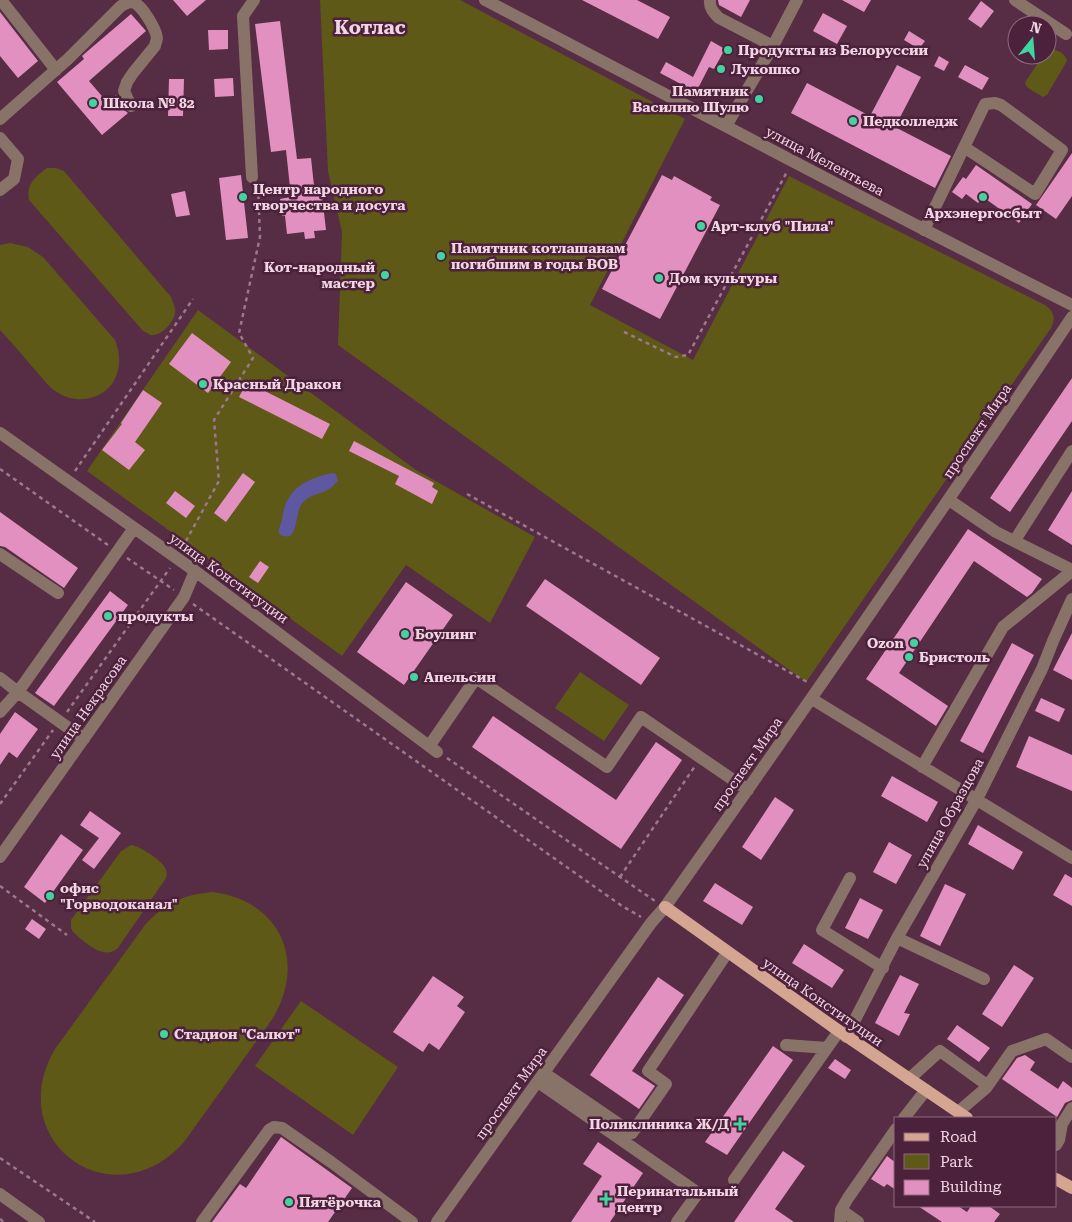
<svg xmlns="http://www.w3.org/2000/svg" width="1072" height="1222" font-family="'Roboto Serif',serif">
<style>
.green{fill:#5e5916}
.water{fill:#5d58a1}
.building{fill:#e290bf}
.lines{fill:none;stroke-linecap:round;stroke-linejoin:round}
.path{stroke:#9c788d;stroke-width:2.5;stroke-dasharray:4 4;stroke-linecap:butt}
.minor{stroke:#897268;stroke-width:12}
.major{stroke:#d4a591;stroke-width:12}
.poi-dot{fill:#42d4a0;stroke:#4c213b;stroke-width:2}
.labels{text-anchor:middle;stroke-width:5;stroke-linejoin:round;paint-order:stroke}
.poi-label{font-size:14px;font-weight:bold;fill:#f1d5e4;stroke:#4c213b;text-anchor:start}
.street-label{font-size:14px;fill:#f1d5e4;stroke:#4c213b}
.district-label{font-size:19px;font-weight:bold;fill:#f1d5e4;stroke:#4c213b}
</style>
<rect width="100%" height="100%" fill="#572c45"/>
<!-- green -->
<path class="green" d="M320,0H460L685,119L590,305L693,360L789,176L1045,305C1054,311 1056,319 1051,328L806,682L338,345L342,232L328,171Z
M1047,49C1055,48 1065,53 1067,61L1047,95L1043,97L1028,88L1025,84L1026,81L1043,55H1047Z
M47,168H56L64,171L171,297C173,303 176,307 175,313C174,322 161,337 150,335C148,334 146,332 143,331L29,200C26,184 35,177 47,168Z
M10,243L28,247L43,257L115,340C121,355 121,370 112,384C99,401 74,404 57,392C48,387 42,377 35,370C24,357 12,343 0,330V245Z
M198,310L416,470L535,537L490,623L406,565L342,656L87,471Z
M580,672L629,705L604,741L555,708Z
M131,845C140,846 159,859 164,866C167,870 167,874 166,878L118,948C104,961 84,942 73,932L71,928V920L121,851Z
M213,892C280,901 307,960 273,1018L184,1142C113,1222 1,1141 55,1049L145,925C164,904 184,894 213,892Z
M301,1001L398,1067L353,1135L255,1066Z"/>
<!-- water -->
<path class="water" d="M331,473L336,474L338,481C335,483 333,487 329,489C318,496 308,493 300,507C295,517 298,545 279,534C278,528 281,525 282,519C286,489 304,480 331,473Z"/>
<!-- building -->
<path class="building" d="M173,0H206L187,16Z
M582,0H637L670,17L658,39Z
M718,0H750L741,17L719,5Z
M842,0H871L864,12Z
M981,1L994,11L981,28L968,19Z
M0,12L38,61L18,78L0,56Z
M823,13L847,26L837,44L813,31Z
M131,14L146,31L89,81L107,102L116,95L124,110L128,113L102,135L57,82L84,59L82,56L90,49Z
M280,21L297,159L311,158L315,195H322L326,230L314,231L315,238L305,239L304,232L287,234L285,216H282L280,199L291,197L286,150L271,152L255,24Z
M208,30H228V49L209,50Z
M909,31L925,41L919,49L904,40Z
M711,41L725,49L714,69L709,67L696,92L660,73L666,62L693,77Z
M939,56L949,62L944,71L934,66Z
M897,65L921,77L895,127L951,156L935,188L791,113L807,83L870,116Z
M965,65L989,78L982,90L958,77Z
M233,78L234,96L215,97L214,79Z
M169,79H184L183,116H168Z
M1072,153V196L1056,219L1036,205Z
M976,165L1032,204L1019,223L983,197L978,203L966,194L962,199L952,192L963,177L966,179Z
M241,175L248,238L226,240L219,178Z
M662,175L672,180L674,176L712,197L710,200L720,205L660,319L602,289Z
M185,191L190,215L176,217L171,194Z
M192,333L231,362L208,393L169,364Z
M1072,378V421L1010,512L990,498Z
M247,382L330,424L322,439L239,397Z
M143,390L162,403L135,442L145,450L129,470L102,450L122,424L121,423Z
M354,441L434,483L432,487L438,491L432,504L395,484L399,476L349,451Z
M243,473L255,482L226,522L214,513Z
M175,491L195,506L186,518L166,503Z
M1072,491V545L1048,530Z
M0,512L78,568L64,588L5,547L0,546Z
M968,529L1042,579L1032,593L1027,597L974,561L899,673L948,706L936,726L866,679Z
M260,561L269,567L258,583L249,577Z
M545,579L660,658L641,685L526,606Z
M406,582L453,615L404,685L357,652Z
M110,591L128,605L54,706L35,693Z
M1072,633V680L1053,670Z
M1012,643L1034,655L983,753L960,741Z
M1041,698L1065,709L1059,722L1035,711Z
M15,712L38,729L17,758L9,752L0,765V734Z
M493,716L616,800L656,742L682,760L621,849L472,747Z
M1029,736L1072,755V791L1016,767Z
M892,776L938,802L927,822L881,796Z
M775,797L794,810L761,860L742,847Z
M90,811L121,833L94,869L82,860L99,838L80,825Z
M978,825L1023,852L1013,870L968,844Z
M61,834L83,850L45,903L24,887Z
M889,842L912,855L896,884L873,872Z
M1065,874L1072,878V906L1053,895Z
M715,883L753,907L742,925L703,901Z
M945,884L966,894L940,946L920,936Z
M860,898L883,910L868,939L845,928Z
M32,919L46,929L39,939L25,929Z
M804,944L844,970L832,988L792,963Z
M1014,965L1034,978L1002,1027L982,1014Z
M900,975L919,984L904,1013L910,1014L899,1036L875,1023Z
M433,976L464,997L457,1006L465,1012L439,1050L429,1043L423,1052L393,1032Z
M658,977L684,995L632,1071L655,1086L639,1109L590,1075Z
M957,1025L990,1048L979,1062L947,1039Z
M773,1046L793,1060L727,1155L705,1142Z
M1025,1055L1035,1062L1030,1070L1058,1089L1063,1081L1072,1088V1100L1065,1103L1057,1117L1002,1079L1017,1058Z
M835,1059L851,1070L845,1079L828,1068Z
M281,1137L352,1188L328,1222H212L240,1184L246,1188Z
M598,1142L643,1173L610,1222H571L602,1176L583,1164Z
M783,1151L805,1166L775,1209L794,1222H734Z
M887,1156L896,1163V1190L887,1184L884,1187L871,1179Z
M918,1206H958L967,1212L971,1206H989L1000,1214L994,1222H942Z"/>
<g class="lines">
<!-- path -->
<path class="path" d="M624,332L676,357L688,355L788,170
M0,469L108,545
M75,471L193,299
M467,494L809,683
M182,548L219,481L214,420L253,358L239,333L260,237L258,186
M127,558L174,590
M193,604L622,906L641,917
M67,712L170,568
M447,758L655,901
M0,804L53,730
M620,877L695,766
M0,886L67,935
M0,1158L95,1222
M0,1219L4,1222"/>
<!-- minor -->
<path class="minor" d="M1,0L56,70
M485,0C681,102 875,206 1072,305
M710,0C709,8 714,13 719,18L773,46
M1015,0L1066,34
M0,119L68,59L121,6C125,4 128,2 132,2C141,3 156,29 157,38C157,40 155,44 155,46L133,73L127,82L124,91L131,106
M726,126L773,46L797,0
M0,138L18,159L14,179L0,190
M252,177L243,16L254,0
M924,230L985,104L995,103L1001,105L1062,150L1035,194L964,147
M0,433L195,571L437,752
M949,500L996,532L1072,570
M1015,540L1072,451
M0,554L58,593
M0,678L18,692L134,528
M812,699L1072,858
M0,712L18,692L84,739
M430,745L476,678L607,767L641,717L748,790
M922,767L1003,627L1072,571
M0,857L184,597L195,571
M850,878L822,930L883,968
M897,938L984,979
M846,1037L897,938L977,799L1042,669L1053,641L1072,599
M786,1045L827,1048
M544,1073L632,1133L666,1084L648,1071L727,953
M909,1079L940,1051L987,1085
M538,1082L698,1193L677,1222
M958,1112L986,1088L1012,1051L1046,1039L1072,1057
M904,1118L926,1090
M1056,1145L1059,1140L1062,1124L1072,1108
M734,1180L839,1031
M0,1194L39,1222
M841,1210L858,1222
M202,1222L269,1130L274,1127L282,1128L331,1162L412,1222
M437,1222L651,923L665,907C803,712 939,515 1072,317
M840,1222L841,1210L848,1198L896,1129"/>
<!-- major -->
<path class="major" d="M665,907L839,1031L967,1118
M1056,1179L1072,1188"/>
</g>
<!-- markers -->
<g class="poi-dot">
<circle cx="728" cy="50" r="5"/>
<circle cx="721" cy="69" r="5"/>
<circle cx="759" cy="99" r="5"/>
<circle cx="93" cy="103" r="5"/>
<circle cx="853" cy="121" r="5"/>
<circle cx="243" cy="197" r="5"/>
<circle cx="983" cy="197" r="5"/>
<circle cx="701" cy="226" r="5"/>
<circle cx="441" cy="256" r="5"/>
<circle cx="385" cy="275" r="5"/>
<circle cx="659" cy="278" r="5"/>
<circle cx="203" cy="384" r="5"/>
<circle cx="108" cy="616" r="5"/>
<circle cx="405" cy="634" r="5"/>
<circle cx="914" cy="643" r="5"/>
<circle cx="909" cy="657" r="5"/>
<circle cx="414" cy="677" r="5"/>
<circle cx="50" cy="896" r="5"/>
<circle cx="164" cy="1034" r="5"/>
<path d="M737.5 1116.5h5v5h5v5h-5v5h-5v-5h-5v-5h5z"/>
<path d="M603.5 1191.5h5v5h5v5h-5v5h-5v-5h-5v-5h5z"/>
<circle cx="289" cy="1202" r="5"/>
</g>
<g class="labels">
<!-- poi labels -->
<g class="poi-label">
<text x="738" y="55">Продукты из Белоруссии</text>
<text x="731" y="74">Лукошко</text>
<text x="749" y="96" text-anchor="end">Памятник<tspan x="749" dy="16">Василию Шулю</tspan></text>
<text x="103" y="108">Школа № 82</text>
<text x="863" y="126">Педколледж</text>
<text x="253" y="194">Центр народного<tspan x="253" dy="16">творчества и досуга</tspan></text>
<text x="983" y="218" text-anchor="middle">Архэнергосбыт</text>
<text x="711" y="231">Арт-клуб "Пила"</text>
<text x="451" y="253">Памятник котлашанам<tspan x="451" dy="16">погибшим в годы ВОВ</tspan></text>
<text x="375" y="272" text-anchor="end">Кот-народный<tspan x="375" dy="16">мастер</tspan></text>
<text x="669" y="283">Дом культуры</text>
<text x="213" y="389">Красный Дракон</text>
<text x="118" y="621">продукты</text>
<text x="415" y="639">Боулинг</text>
<text x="904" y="648" text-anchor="end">Ozon</text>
<text x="919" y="662">Бристоль</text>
<text x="424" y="682">Апельсин</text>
<text x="60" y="893">офис<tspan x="60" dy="16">"Горводоканал"</tspan></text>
<text x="174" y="1039">Стадион "Салют"</text>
<text x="729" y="1129" text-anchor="end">Поликлиника Ж/Д</text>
<text x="617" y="1196">Перинатальный<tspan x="617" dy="16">центр</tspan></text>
<text x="299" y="1207">Пятёрочка</text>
</g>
<!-- street labels -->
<g class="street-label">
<text transform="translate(825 161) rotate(28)" y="5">улица Мелентьева</text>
<text transform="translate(977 431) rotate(-56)" y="5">проспект Мира</text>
<text transform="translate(229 578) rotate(36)" y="5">улица Конституции</text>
<text transform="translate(88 707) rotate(-55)" y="5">улица Некрасова</text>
<text transform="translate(747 764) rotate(-55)" y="5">проспект Мира</text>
<text transform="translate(950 813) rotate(-61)" y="5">улица Образцова</text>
<text transform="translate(823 1002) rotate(35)" y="5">улица Конституции</text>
<text transform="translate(511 1093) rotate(-54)" y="5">проспект Мира</text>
</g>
<!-- district labels -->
<g class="district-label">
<text x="370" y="34">Котлас</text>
</g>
</g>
<!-- legend -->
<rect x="894" y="1117" width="162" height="90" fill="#4c213b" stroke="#8e697f"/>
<rect x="904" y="1133" width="25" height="8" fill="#d4a591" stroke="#8e697f"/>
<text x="940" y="1142" font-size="15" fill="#f1d5e4">Road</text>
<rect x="904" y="1154" width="25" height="15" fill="#5e5916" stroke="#8e697f"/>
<text x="940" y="1167" font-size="15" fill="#f1d5e4">Park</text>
<rect x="904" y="1180" width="25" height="15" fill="#e290bf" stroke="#8e697f"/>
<text x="940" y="1192" font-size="15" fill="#f1d5e4">Building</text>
<!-- north arrow -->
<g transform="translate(1032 40) rotate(17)"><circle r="24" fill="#4c213b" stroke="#8e697f"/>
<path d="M0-4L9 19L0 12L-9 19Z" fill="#42d4a0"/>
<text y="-8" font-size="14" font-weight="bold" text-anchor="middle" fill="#f1d5e4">N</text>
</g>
</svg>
